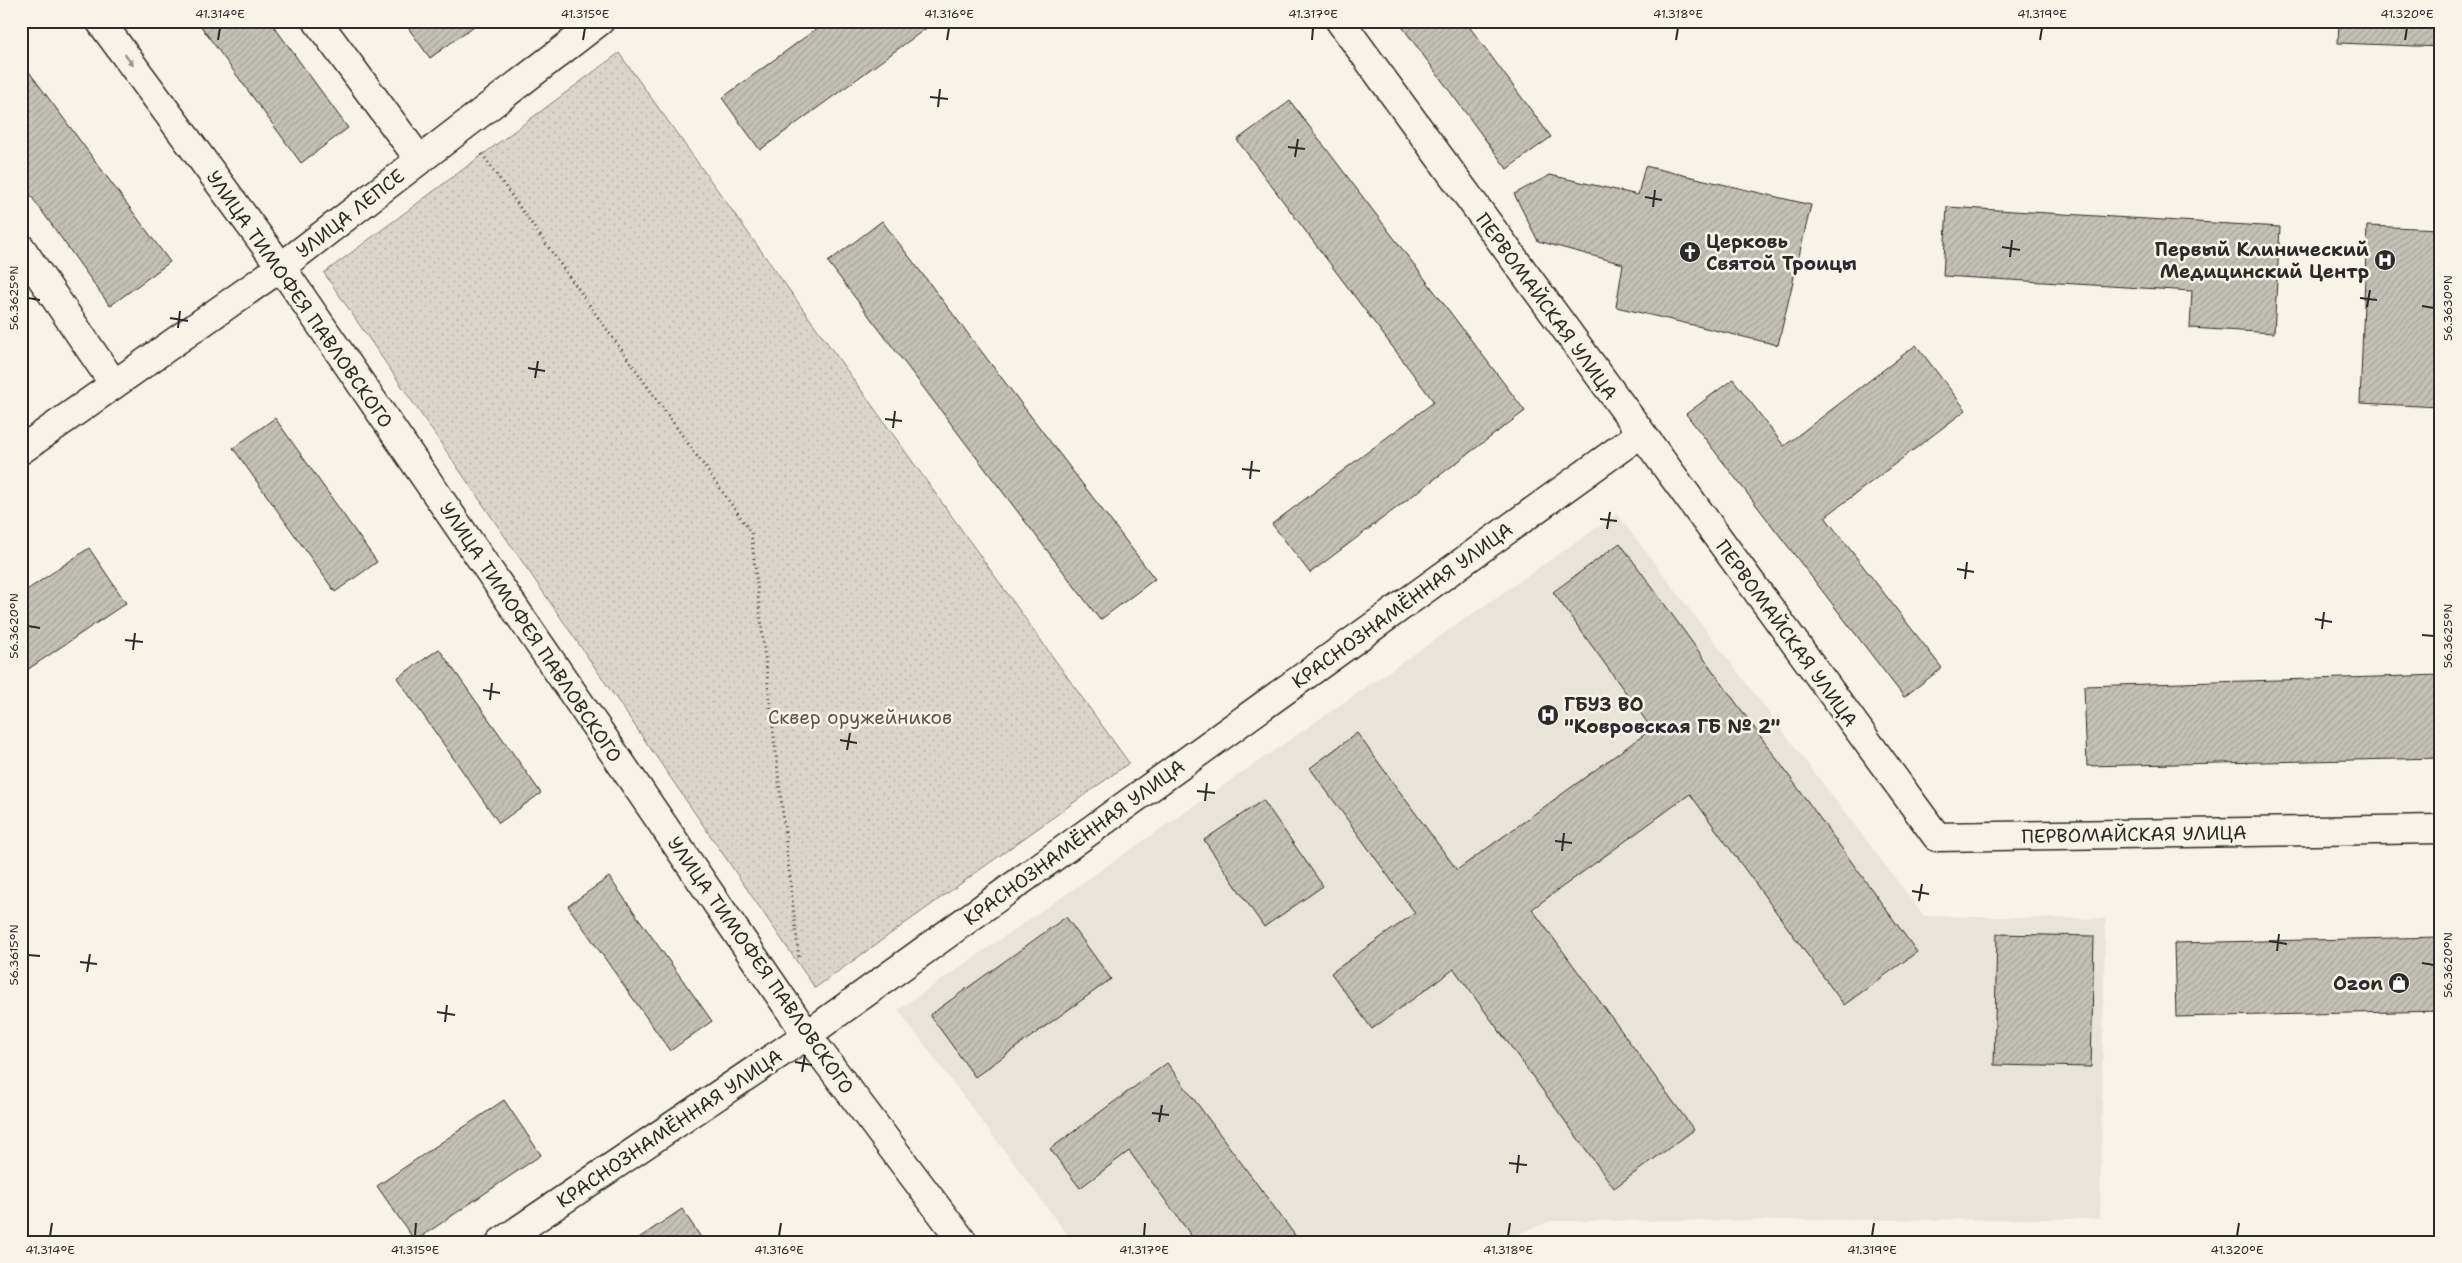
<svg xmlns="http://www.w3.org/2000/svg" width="2462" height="1263" font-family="'Shantell Sans',sans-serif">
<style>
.built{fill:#e8e4da}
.grass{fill:url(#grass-dots);stroke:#82807c}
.building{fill:url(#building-hatch);stroke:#2b2b2b}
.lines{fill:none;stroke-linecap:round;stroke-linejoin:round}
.minor-casing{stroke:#2b2b2b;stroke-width:31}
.path{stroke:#2b2b2b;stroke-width:3;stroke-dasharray:1 4;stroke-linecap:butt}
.minor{stroke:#f7f3e8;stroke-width:28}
.oneway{fill:#918f8a}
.ticks{fill:none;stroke:#2b2b2b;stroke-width:2}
.labels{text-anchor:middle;stroke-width:5;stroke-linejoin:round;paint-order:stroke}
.street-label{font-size:19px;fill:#2b2b2b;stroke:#f7f3e8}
.poi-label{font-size:19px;font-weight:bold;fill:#2b2b2b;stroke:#f7f3e8;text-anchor:start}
.park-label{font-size:19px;fill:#575653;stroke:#f7f3e8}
.neatline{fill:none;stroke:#2b2b2b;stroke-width:2}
.ticks-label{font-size:12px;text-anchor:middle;fill:#2b2b2b}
</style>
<defs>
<pattern id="grass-dots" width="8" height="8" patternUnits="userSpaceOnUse" patternTransform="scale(1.25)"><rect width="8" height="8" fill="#dad6cc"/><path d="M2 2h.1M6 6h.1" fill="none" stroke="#bbb8af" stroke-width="1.8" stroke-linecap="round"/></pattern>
<pattern id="building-hatch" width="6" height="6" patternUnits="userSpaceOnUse" patternTransform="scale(1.25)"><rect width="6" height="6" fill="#c4c1b9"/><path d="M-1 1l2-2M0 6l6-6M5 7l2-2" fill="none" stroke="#a9a69f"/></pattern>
</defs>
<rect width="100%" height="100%" fill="#f7f3e8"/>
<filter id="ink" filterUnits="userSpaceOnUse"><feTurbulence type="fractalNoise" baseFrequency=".02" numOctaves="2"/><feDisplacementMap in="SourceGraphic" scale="10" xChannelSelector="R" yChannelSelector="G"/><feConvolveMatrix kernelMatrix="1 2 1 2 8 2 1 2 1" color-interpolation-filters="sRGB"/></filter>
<g filter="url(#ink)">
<!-- built -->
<path class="built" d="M1617,514L1924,916L2105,919L2100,1219L1551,1221L1498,1242H1073L898,1010Z"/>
<!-- grass -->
<path class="grass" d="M619,53L1129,763L815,988L324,273Z"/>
<!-- building -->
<path class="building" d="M197,21H270L348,128L301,163Z
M403,21H481L430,58Z
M827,21H936L760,150L722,98Z
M1398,21H1465L1551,137L1507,169Z
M2339,21H2441V47L2338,43Z
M21,61L170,262L110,306L21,182Z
M1290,101L1525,411L1310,573L1272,524L1434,402L1237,140Z
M1645,166L1811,205L1778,345L1616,307L1623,264L1538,241L1514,194L1550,175L1638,195Z
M1947,207L2280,227L2274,333L2190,328L2192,291L1943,276Z
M882,221L1155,579L1100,620L828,262Z
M2367,226L2441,229L2439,407L2360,403Z
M1916,345L1966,410L1825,517L1942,668L1904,697L1686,414L1733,379L1784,446Z
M275,418L377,562L335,592L233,448Z
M1620,543L1917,952L1844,1005L1690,794L1532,909L1694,1130L1614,1188L1454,969L1372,1029L1331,973L1415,913L1310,768L1357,733L1457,870L1652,729L1553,592Z
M89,548L126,603L21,674V594Z
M439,649L541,793L499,823L397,678Z
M2441,675V758L2087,766L2084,686Z
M1263,800L1323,886L1264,927L1204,840Z
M609,877L712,1021L670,1051L568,906Z
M1066,917L1111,979L975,1077L930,1015Z
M1997,934L2094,936L2091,1067L1994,1065Z
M2441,937V1011L2176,1017L2174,943Z
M1167,1063L1300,1242H1196L1129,1151L1080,1188L1050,1149Z
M504,1100L541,1155L415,1241L377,1186Z
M682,1209L704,1242H633Z"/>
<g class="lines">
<!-- minor casing -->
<g class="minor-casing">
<path id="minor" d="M100,21L281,267L807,1035L963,1242
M317,21L419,159
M1340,21L1937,837L2441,829
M21,248L114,384
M21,450L281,267L600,21
M501,1242L807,1035L1640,434"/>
</g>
<!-- path -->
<path class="path" d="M482,154L751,532L799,959"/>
<!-- minor -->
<use href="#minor" class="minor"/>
</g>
<!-- one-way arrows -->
<defs><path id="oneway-solid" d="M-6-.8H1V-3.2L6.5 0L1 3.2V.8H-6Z" transform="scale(1.25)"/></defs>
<use class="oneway" href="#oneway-solid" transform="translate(129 60) rotate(54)"/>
</g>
<!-- ticks -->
<path class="ticks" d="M218,40L220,28M583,40L585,28M947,40L949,28M1312,40L1313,28M1676,40L1678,28M2040,40L2042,28M2405,40L2407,28M930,97L948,99M938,107L940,89M1288,147L1305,149M1295,157L1298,139M1645,197L1662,200M1653,207L1655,190M2002,247L2020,250M2010,257L2012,240M28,298L40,300M2360,298L2377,300M2422,306L2434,308M2367,307L2370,290M170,318L188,321M178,328L180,311M528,368L545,371M535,378L538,361M885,419L902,421M893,428L895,411M1242,469L1260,471M1250,479L1252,461M1600,519L1617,521M1607,529L1610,512M1957,569L1974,572M1965,579L1967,562M2315,619L2332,622M28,626L40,628M2322,629L2324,612M2422,635L2434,636M125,640L143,642M133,650L135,633M483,690L500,693M490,700L492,683M840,740L857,743M847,750L850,733M1197,791L1215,793M1205,801L1207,783M1555,841L1572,843M1562,851L1564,833M1912,891L1929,894M1919,901L1922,884M2269,941L2287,944M2277,951L2279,934M28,955L40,956M80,962L97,964M2422,963L2434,965M87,972L90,954M437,1012L455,1015M445,1022L447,1005M795,1062L812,1065M802,1072L805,1055M1152,1113L1169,1115M1159,1122L1162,1105M1509,1163L1527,1165M1517,1173L1519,1155M50,1236L52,1223M415,1236L416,1223M779,1236L781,1223M1144,1236L1145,1223M1508,1236L1510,1223M1872,1236L1874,1223M2237,1236L2239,1223"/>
<!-- icons -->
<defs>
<g id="church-disc" transform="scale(1.125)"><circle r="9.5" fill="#2b2b2b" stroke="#f7f3e8"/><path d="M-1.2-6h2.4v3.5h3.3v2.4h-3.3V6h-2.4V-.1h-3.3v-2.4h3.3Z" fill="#fff"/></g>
<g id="hospital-disc" transform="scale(1.125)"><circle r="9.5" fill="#2b2b2b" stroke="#f7f3e8"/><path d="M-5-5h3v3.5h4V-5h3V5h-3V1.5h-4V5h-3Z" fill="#fff"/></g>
<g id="shop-disc" transform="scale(1.125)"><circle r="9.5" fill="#2b2b2b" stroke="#f7f3e8"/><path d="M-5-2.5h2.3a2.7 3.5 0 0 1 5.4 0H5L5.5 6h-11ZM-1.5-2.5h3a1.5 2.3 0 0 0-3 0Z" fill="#fff"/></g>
</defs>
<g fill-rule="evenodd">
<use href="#church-disc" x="1690" y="252"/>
<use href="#hospital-disc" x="2385" y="260"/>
<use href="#hospital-disc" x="1548" y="715"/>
<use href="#shop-disc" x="2399" y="983"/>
</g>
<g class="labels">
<!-- street labels -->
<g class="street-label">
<text transform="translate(350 213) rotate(-38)" y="7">УЛИЦА ЛЕПСЕ</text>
<text transform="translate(300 299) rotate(55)" y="7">УЛИЦА ТИМОФЕЯ ПАВЛОВСКОГО</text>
<text transform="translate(1547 306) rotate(54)" y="7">ПЕРВОМАЙСКАЯ УЛИЦА</text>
<text transform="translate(1402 605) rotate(-36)" y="7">КРАСНОЗНАМЁННАЯ УЛИЦА</text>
<text transform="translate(531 632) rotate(56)" y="7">УЛИЦА ТИМОФЕЯ ПАВЛОВСКОГО</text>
<text transform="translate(1787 633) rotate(54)" y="7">ПЕРВОМАЙСКАЯ УЛИЦА</text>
<text transform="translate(2134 834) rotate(-1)" y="7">ПЕРВОМАЙСКАЯ УЛИЦА</text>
<text transform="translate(1074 842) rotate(-36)" y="7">КРАСНОЗНАМЁННАЯ УЛИЦА</text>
<text transform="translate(761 965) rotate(55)" y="7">УЛИЦА ТИМОФЕЯ ПАВЛОВСКОГО</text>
<text transform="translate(669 1128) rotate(-34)" y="7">КРАСНОЗНАМЁННАЯ УЛИЦА</text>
</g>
<!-- poi labels -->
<g class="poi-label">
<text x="1706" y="248">Церковь<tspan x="1706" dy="22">Святой Троицы</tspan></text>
<text x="2369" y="256" text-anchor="end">Первый Клинический<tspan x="2369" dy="22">Медицинский Центр</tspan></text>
<text x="1564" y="711">ГБУЗ ВО<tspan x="1564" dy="22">"Ковровская ГБ № 2"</tspan></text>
<text x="2383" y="990" text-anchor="end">Ozon</text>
</g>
<!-- park labels -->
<g class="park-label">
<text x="860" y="724">Сквер оружейников</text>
</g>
</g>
<!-- margin -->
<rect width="2462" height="1263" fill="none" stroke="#f7f3e8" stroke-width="55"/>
<rect x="28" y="28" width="2406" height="1208" class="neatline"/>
<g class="ticks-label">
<text x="220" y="18">41.314°E</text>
<text x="585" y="18">41.315°E</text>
<text x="949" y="18">41.316°E</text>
<text x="1313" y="18">41.317°E</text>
<text x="1678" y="18">41.318°E</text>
<text x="2042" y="18">41.319°E</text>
<text x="2407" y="18">41.320°E</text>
<text transform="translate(14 298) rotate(-90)" y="4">56.3625°N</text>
<text transform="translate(2448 308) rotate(-90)" y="4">56.3630°N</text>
<text transform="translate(14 626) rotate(-90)" y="4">56.3620°N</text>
<text transform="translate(2448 636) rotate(-90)" y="4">56.3625°N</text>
<text transform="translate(14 955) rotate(-90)" y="4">56.3615°N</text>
<text transform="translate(2448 965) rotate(-90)" y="4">56.3620°N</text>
<text x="50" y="1254">41.314°E</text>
<text x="415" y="1254">41.315°E</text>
<text x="779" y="1254">41.316°E</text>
<text x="1144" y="1254">41.317°E</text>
<text x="1508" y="1254">41.318°E</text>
<text x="1872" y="1254">41.319°E</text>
<text x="2237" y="1254">41.320°E</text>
</g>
</svg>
